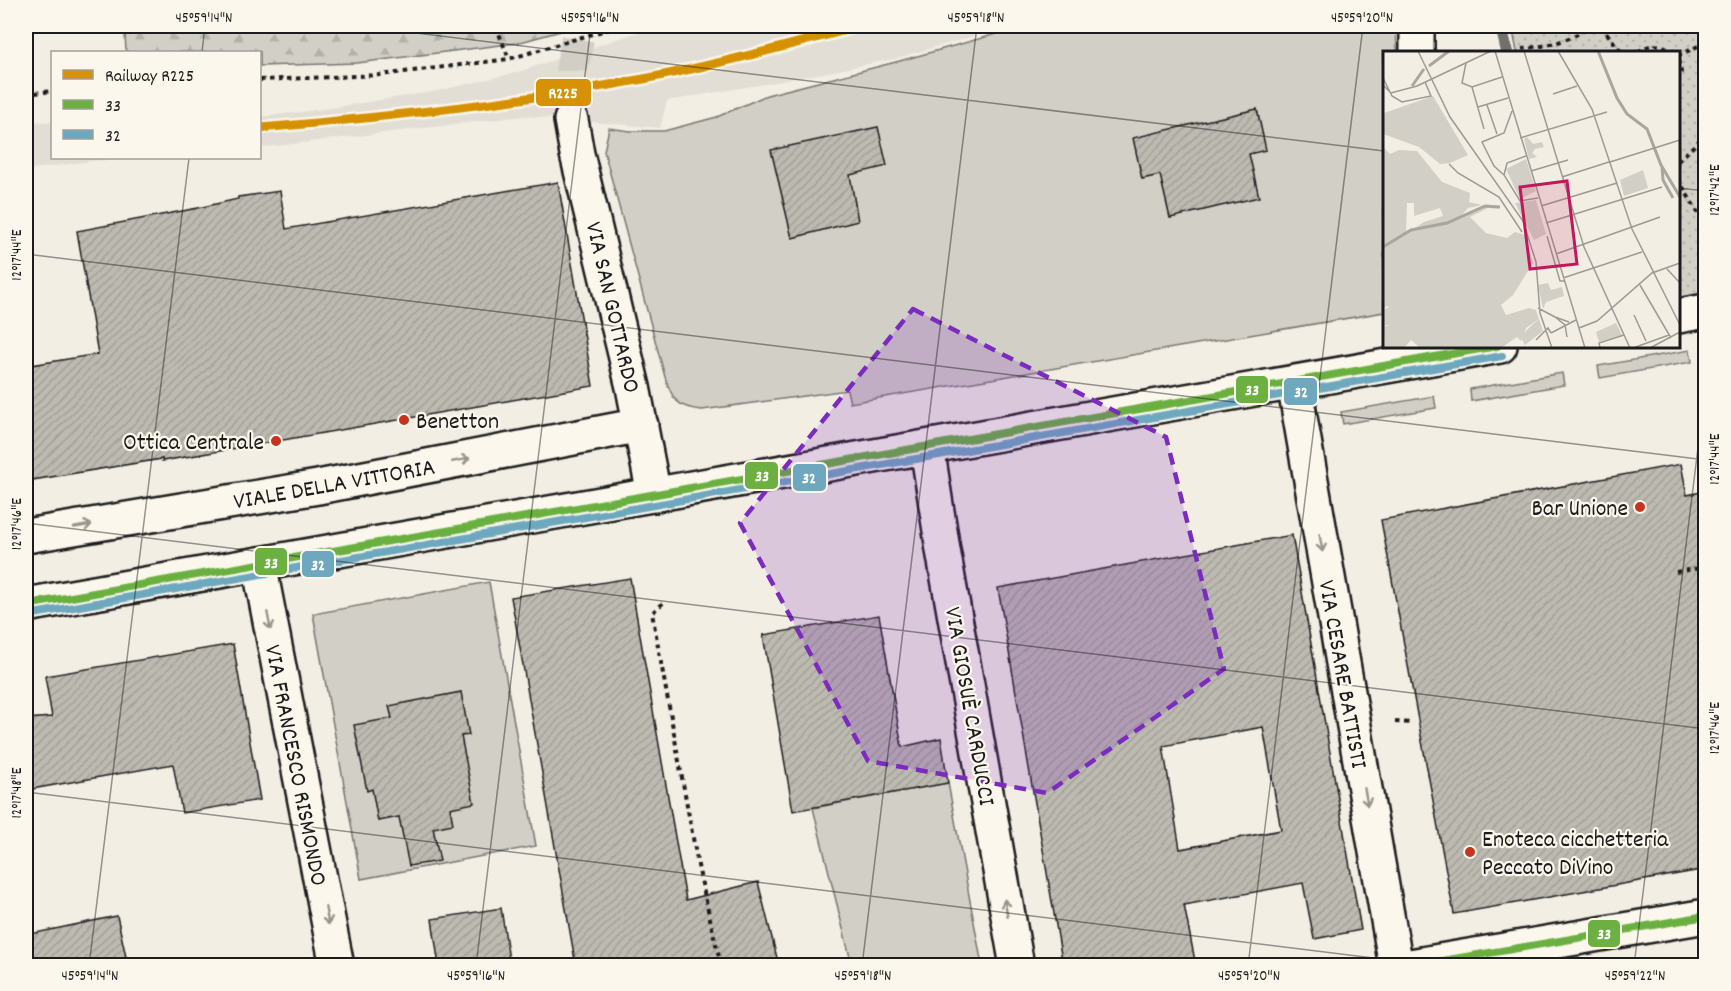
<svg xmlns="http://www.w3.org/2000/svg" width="1731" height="991" font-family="Dekko,sans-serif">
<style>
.built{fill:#e2ded5}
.green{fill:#d2cfc6;stroke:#777671;stroke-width:1.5}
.forest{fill:url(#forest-firs);stroke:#777671;stroke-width:1.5}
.park{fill:url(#park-dots);stroke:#777671;stroke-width:1.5}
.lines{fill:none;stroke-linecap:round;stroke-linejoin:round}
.stream{stroke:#716f6b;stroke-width:12}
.building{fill:url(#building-hatch);stroke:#1c1c1c;stroke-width:1.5;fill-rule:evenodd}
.minor-tunnel{stroke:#d2cec6;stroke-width:33;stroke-dasharray:33 16;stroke-linecap:butt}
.minor-casing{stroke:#1c1c1c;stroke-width:38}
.path{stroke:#1c1c1c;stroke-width:4;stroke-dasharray:4.5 4.5;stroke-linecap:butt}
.minor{stroke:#fbf7ec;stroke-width:33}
.bus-1-casing{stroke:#fbf7ec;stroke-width:12}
.bus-2-casing{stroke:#fbf7ec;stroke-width:12}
.bus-1{stroke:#6bb040;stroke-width:8}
.bus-2{stroke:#6ea8be;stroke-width:8}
.rail-1-casing{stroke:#fbf7ec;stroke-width:14}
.rail-1{stroke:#d69104;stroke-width:9}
.oneway{stroke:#97948e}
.marked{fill:#7b2cbf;fill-opacity:0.2;stroke:#7b2cbf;stroke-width:4.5;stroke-dasharray:12 8;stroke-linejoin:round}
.ticks{fill:none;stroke:#1c1c1c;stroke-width:1.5;stroke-opacity:0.45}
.poi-dot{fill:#c8321e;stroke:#fbf7ec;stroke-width:2}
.labels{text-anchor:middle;stroke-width:4.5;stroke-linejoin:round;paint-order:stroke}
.street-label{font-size:24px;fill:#1c1c1c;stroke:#fbf7ec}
.poi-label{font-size:24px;fill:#1c1c1c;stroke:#fbf7ec;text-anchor:start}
.inset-river{fill:none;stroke:#a9a6a0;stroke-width:3}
.inset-road{fill:none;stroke:#9c9a94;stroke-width:1.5}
.view{fill:#c2185b;fill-opacity:0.15;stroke:#c2185b;stroke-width:3}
.inset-edge{fill:none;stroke:#1c1c1c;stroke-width:3}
.line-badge{stroke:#fbf7ec;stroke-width:2}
.badge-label{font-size:16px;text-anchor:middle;font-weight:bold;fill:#fff}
.neatline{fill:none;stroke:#1c1c1c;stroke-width:2}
.ticks-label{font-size:15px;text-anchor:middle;fill:#1c1c1c}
</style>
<defs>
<pattern id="forest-firs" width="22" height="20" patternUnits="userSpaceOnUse" patternTransform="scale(1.5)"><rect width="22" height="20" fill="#d2cfc6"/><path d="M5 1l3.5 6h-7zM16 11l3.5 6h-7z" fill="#b4b1aa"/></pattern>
<pattern id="park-dots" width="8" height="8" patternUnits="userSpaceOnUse" patternTransform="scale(1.5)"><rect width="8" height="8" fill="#d2cfc6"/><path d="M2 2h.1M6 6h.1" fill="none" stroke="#b4b1aa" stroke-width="1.8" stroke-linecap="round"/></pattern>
<pattern id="building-hatch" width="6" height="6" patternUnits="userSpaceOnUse" patternTransform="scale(1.5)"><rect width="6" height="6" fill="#bdbab1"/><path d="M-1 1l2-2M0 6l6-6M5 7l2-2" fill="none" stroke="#a29f98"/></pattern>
</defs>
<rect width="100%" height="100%" fill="#f2eee4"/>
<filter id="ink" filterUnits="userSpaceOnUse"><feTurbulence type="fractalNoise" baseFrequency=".0167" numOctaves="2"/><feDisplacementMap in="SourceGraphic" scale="12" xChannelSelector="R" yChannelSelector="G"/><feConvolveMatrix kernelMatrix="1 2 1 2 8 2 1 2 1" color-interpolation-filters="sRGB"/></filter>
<g filter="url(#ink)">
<!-- built -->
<path class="built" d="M656,26H1008L894,59L793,79L667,101L660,128L524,116L260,148V117L324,109L437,91L515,73Z
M26,121L52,122V158H138L92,161L26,170Z"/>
<!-- green -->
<path class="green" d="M1025,26H1396L1397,52H1384V312L850,403L847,390L702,410C677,408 672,399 665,377L604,151L609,128L630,131H664L717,117L767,95L896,62Z
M1690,350L1692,362L1600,378L1598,366Z
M1562,373L1564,385L1471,401L1470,389Z
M1434,396L1436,408L1343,424L1341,412Z
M489,582L536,846L361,879L313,614Z
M948,783L982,965H852L813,808Z"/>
<!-- forest -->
<path class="forest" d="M114,26H579L517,43L357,63L260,66V52H126L125,34Z"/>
<!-- park -->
<path class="park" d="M1512,26H1705V297L1679,301L1678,52H1517Z"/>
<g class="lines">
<!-- stream -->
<path class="stream" d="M1501,26L1507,52"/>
</g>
<!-- building -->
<path class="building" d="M1257,109L1266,150L1249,154L1259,197L1170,218L1160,175L1142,179L1133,138Z
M878,127L887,166L850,175L858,221L792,238L771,150Z
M558,182L593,386L162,461V459L26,481V366L98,354L77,231L198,208L238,199V197L280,191L286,229Z
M1681,464L1687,495L1706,491V869L1454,914L1381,520Z
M1292,535L1361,930L1314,939L1303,883L1184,905L1195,961L1174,966H1063L998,588ZM1263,727L1281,830L1180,849L1163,746Z
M630,578L686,900L758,882L779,966H576L511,597Z
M879,615L902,747L941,738L948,783L793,811L763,635Z
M233,644L260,800L182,813L173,764L26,790V719L52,717L45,676Z
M461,692L469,735L461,736L474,803L450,808L453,824L433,828L440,861L409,866L399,817L378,821L372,789L367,791L354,725L392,718L389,706Z
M501,908L510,966H439L432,919Z
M117,916L128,966H26V935Z"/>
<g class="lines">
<!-- minor-tunnel -->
<path class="minor-tunnel" d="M571,120L572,68L580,26"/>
<!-- minor casing -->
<g class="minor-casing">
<path id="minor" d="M1417,52V26
M571,120L577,154L633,387L654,495
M1678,316L1706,311
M1294,383L1396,966
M927,447L943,550L1017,966
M26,536L318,487L641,425
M259,564L337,966
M26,605L1500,346
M1410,966L1706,916"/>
</g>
<!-- path -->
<path class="path" d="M496,26L509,59
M1601,26L1620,50L1625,52
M1522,49C1552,45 1566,42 1591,26
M1638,52C1649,43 1662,43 1674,52
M1678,56L1706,42
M1678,60L1681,72L1678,80
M260,80L380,75L509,59L619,26
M26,94L52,91
M1678,161L1706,134
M1678,179L1706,226
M1676,572L1706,567
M663,603L652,613L699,871L721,966
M1395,722L1413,723"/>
<!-- minor -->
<use href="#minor" class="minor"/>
<!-- bus-1 casing -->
<g class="bus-1-casing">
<path id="bus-1" d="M26,605L1497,346
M1413,966L1706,916"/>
</g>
<!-- bus-2 casing -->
<g class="bus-2-casing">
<path id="bus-2" d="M28,615L1502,356"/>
</g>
<!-- bus-1 -->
<use href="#bus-1" class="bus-1"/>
<!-- bus-2 -->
<use href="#bus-2" class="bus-2"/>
<!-- rail-1 casing -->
<g class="rail-1-casing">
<path id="rail-1" d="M260,128C390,117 520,102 649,78C720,64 790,45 861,26"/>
</g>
<!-- rail-1 -->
<use href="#rail-1" class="rail-1"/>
</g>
<!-- one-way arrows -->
<defs><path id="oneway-shaft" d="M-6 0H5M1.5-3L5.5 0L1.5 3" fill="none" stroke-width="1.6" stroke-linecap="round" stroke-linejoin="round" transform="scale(1.5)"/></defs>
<g class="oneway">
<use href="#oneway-shaft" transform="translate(461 460) rotate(-11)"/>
<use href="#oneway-shaft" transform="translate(83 526) rotate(-10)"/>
<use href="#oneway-shaft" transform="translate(1321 543) rotate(80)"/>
<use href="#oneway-shaft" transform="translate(269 621) rotate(79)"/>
<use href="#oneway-shaft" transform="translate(1366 797) rotate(80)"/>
<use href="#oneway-shaft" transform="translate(1006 908) rotate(-100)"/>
<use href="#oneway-shaft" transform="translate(327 916) rotate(79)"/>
</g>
</g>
<!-- marked area -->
<path class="marked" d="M913,309L1166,437L1224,669L1047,793L868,761L740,523Z"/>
<!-- ticks -->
<path class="ticks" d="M359,26L1384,151M202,52L205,26M1678,188L1706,191M26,254L1706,460M26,523L1706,729M26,792L1438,966M89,966L189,158M476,966L591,26M862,966L977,26M1248,966L1363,26M1634,966L1706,383"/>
<!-- markers -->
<g class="poi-dot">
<circle cx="404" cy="420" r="6"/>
<circle cx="276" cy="441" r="6"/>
<circle cx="1640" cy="507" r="6"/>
<circle cx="1470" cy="852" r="6"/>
</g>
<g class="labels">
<!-- street labels -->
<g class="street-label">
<text transform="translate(614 307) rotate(77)" y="8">VIA SAN GOTTARDO</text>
<text transform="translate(334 483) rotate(-10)" y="8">VIALE DELLA VITTORIA</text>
<text transform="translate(1344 674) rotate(80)" y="8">VIA CESARE BATTISTI</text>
<text transform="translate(971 706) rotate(80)" y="8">VIA GIOSUÈ CARDUCCI</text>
<text transform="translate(297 765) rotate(79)" y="8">VIA FRANCESCO RISMONDO</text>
</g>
<!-- poi labels -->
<g class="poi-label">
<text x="416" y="428">Benetton</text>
<text x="264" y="449" text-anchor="end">Ottica Centrale</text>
<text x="1628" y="515" text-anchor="end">Bar Unione</text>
<text x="1482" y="846">Enoteca cicchetteria<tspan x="1482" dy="28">Peccato DiVino</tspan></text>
</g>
</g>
<!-- overview -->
<g transform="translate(1383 51)">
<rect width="297" height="297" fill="#f2eee4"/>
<path d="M144,86L150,93L159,91L161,96L152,98L149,102L154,106L146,108L147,112L141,88ZM260,119L265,137L241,145L237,129ZM153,149L163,183L151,189L132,152ZM165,232L168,239L179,236L181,245L163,251L160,258L155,234ZM11,254L27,261L10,267L2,293L0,275H5L0,259ZM156,268L160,280L142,294L137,285ZM233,272L239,284L216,291L213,281Z" fill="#d2cfc6"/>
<path d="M0,96L7,103L16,99L34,100L59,131L87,142L86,151L99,154L85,157L79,164L107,154L117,158L105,157L87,166L103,182L124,187L132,181L142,184L150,212L130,244L118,254L123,264L146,257L153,259L156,268L143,277L138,290L134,286L118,297H37L28,289L21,297H0L11,264L26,261L3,255L1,259L8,273L0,275ZM24,152H31V165L57,157L60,165L41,171L23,183Z" fill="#d2cfc6" fill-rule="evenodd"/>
<path d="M50,45L85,104L67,112L57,113L36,96L0,83L1,62ZM143,108L153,140L137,148L123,118Z" fill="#d2cfc6"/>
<path class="inset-river" d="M215,0L234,47L244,63L264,78L278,114L297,146M46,15L66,0M29,35L41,18M279,116L280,129L290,147M0,196L28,179L64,172L102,155L117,156"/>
<path class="inset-road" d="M35,0L67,66L140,170L153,211L157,262L169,297M112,0L202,297M141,0L201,196L247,297M175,0L209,58L249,178L297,274M83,12L79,32L89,36L119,26M0,27L9,45L19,51L48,45L42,31M0,34L8,42L34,35L108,0M89,36L101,78M170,43L194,35M104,54L114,83M95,56L125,47M137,87L224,61M143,105L124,112L121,124L137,150L155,147M227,111L297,89M66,113L75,122L116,146L139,181M148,120L185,109M121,124L111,115L99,91L121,82L129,60M179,126L226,111M158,155L234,132M163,172L279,136M164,185L177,230H181M173,203L277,166M284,218L297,232M180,227L259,201M257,234L288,287M155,257L172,266M251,264L263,290M196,277L214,270L269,222L297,212M168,282L193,269M184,286L182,274L172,266L186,271M153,289L165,277L168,282M217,297L216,292L241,284M250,297L286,284M267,297L297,281"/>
<path class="view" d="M184,130L194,213L147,218L137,136Z"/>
<rect width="297" height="297" class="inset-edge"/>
</g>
<g class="line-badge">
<rect x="535" y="78" width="57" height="29" rx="6" fill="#d69104"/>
<rect x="1235" y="375" width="34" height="29" rx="6" fill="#6bb040"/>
<rect x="1283" y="377" width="35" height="29" rx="6" fill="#6ea8be"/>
<rect x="744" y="461" width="35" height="29" rx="6" fill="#6bb040"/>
<rect x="792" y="463" width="35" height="29" rx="6" fill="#6ea8be"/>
<rect x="254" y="547" width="34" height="29" rx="6" fill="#6bb040"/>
<rect x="301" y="550" width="34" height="28" rx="6" fill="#6ea8be"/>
<rect x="1587" y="919" width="34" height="29" rx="6" fill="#6bb040"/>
</g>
<g class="badge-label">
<text x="563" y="98">R225</text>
<text x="1252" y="395">33</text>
<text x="1301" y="397">32</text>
<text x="762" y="481">33</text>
<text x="809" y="483">32</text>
<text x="271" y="568">33</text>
<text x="318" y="570">32</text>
<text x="1604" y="939">33</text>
</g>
<!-- margin -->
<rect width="1731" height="991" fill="none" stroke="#fbf7ec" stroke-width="66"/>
<!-- legend -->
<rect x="51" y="51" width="210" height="108" fill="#fbf7ec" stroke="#a29f99" stroke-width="1.5"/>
<rect x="63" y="70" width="30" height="9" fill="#d69104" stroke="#a29f99" stroke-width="1.5"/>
<text x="105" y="81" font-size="18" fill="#1c1c1c">Railway R225</text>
<rect x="63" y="100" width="30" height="9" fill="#6bb040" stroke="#a29f99" stroke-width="1.5"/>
<text x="105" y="111" font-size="18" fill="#1c1c1c">33</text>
<rect x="63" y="130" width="30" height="9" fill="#6ea8be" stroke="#a29f99" stroke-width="1.5"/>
<text x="105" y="141" font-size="18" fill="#1c1c1c">32</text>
<rect x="33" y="33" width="1665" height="925" class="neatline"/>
<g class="ticks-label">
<text x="204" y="22">45°59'14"N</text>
<text x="590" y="22">45°59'16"N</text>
<text x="976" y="22">45°59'18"N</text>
<text x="1362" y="22">45°59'20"N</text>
<text transform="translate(1714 190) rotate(-90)" y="5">12°17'42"E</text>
<text transform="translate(16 255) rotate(-90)" y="5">12°17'44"E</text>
<text transform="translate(1714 459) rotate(-90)" y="5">12°17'44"E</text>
<text transform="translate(16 524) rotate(-90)" y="5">12°17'46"E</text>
<text transform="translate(1714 728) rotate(-90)" y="5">12°17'46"E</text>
<text transform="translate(16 793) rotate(-90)" y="5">12°17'48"E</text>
<text x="90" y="980">45°59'14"N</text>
<text x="476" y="980">45°59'16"N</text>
<text x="863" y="980">45°59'18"N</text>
<text x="1249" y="980">45°59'20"N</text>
<text x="1635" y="980">45°59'22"N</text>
</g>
</svg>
